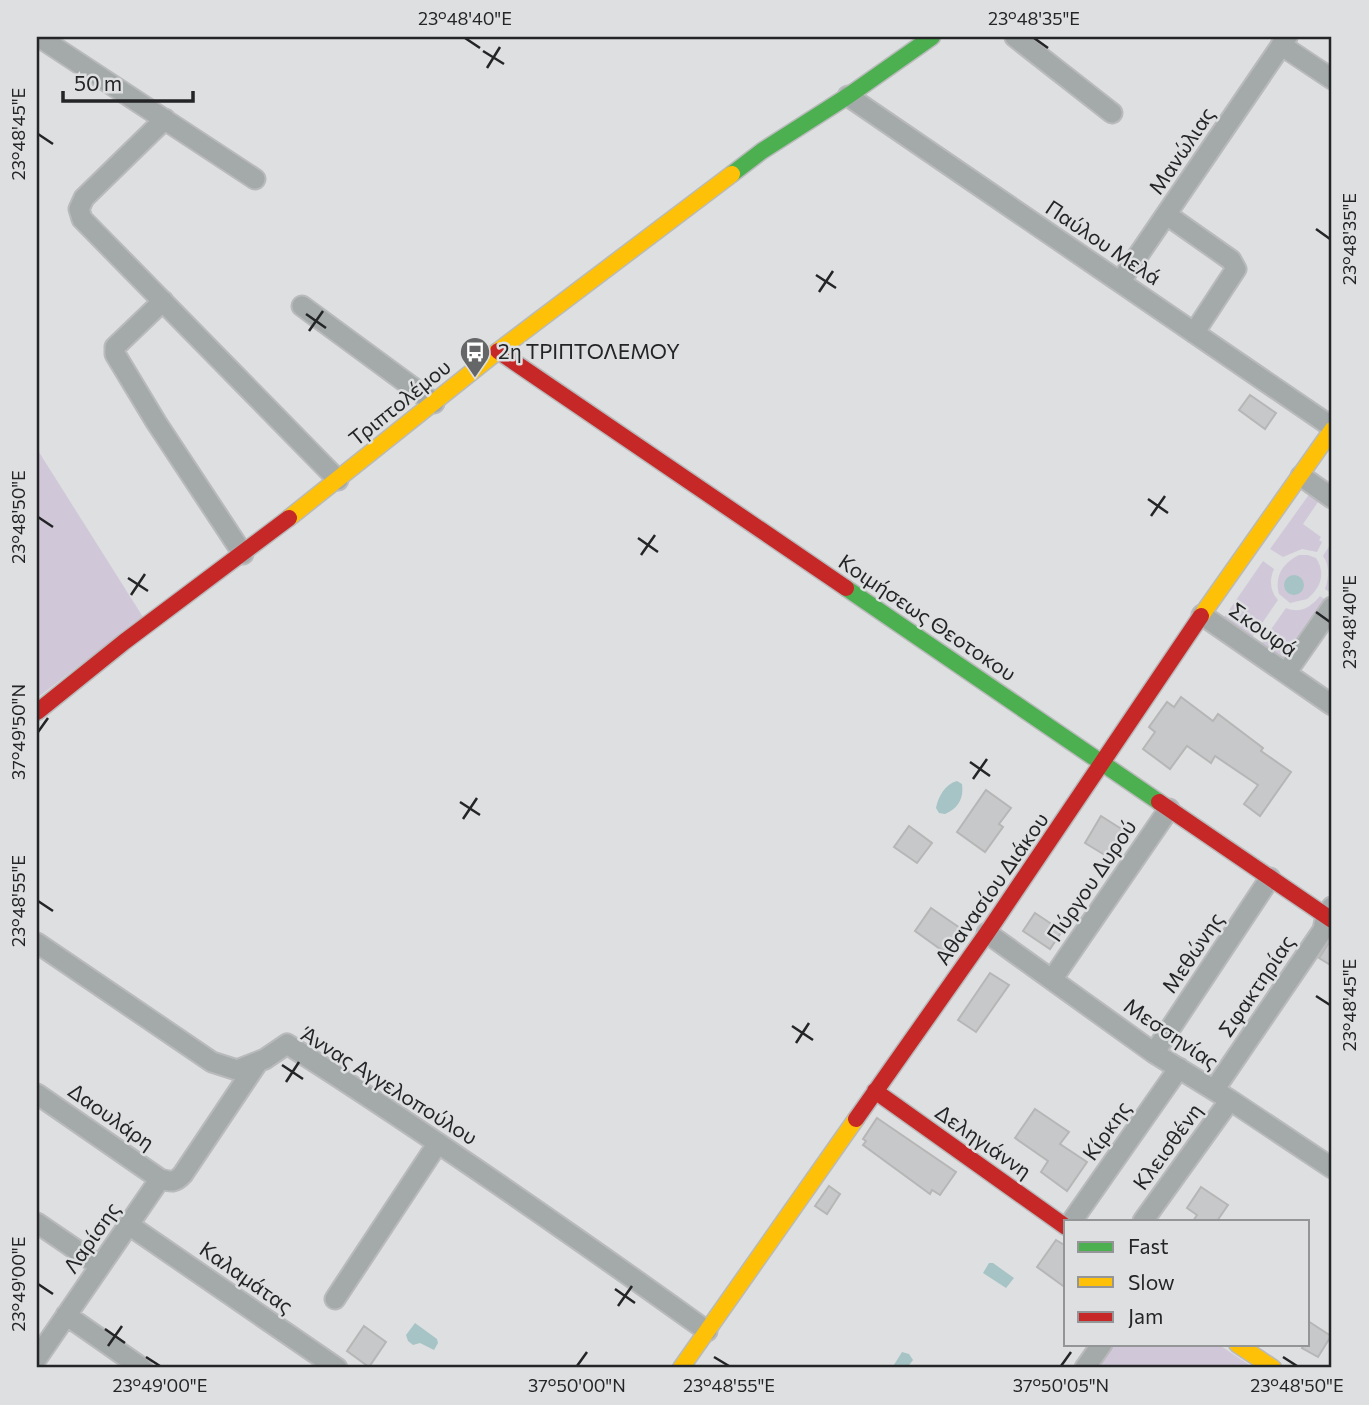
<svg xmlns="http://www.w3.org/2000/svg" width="1369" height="1405" font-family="Commissioner,sans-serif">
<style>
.green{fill:#d0c8d8}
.water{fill:#a6c4c5}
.building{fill:#c7c8c9;stroke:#b6b6b7;stroke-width:2}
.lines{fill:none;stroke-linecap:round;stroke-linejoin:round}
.street-casing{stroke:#b9babb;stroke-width:23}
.fast-casing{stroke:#b9babb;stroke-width:19}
.slow-casing{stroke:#b9babb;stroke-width:19}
.jam-casing{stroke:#b9babb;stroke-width:19}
.street{stroke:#a4a9aa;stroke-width:19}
.fast{stroke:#4caf50;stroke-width:16}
.slow{stroke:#ffc107;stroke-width:16}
.jam{stroke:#c62828;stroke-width:16}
.ticks{fill:none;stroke:#242526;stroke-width:2.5}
.labels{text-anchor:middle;stroke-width:5;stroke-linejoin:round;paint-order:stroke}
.street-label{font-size:21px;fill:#242526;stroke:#dddfe1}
.poi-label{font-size:21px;fill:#242526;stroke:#dddfe1;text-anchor:start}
.neatline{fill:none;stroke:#242526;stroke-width:2.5}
.ticks-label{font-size:18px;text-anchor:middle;fill:#242526}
</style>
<rect width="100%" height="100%" fill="#dedfe0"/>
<!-- green -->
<path class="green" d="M37,449L143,617L37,698Z
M1313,489L1332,502V510L1318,502L1303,524L1321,537L1319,540L1322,542L1317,552L1302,549L1283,557L1270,549Z
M1331,543H1332V594L1325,589C1329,578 1330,565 1323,556Z
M1299,555H1308L1316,558C1326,573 1321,588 1307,599L1290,603L1279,594C1274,576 1283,563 1299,555Z
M1263,561L1274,569C1269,580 1270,591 1278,600L1251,639L1223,619Z
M1320,596L1331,604L1288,665L1260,645L1286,608C1300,614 1311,607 1320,596Z
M1111,1344H1218L1254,1368H1093Z"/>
<!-- water -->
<path class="water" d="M1284 585a10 10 0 1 1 20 0a10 10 0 1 1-20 0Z
M957,781L962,784C964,799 958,808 945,814L939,813L936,808C938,797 945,784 957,781Z
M989,1263H993L1014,1278L1006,1288L983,1273Z
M415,1323L437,1339L438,1343L434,1350L420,1343L413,1345L408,1341L406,1335Z
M902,1352L909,1354L913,1360L907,1368H892Z"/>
<!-- building -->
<path class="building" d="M1250,395L1276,413L1265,429L1239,410Z
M1181,697L1213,721L1218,714L1263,748L1261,751L1291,772L1260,816L1244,804L1258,785L1215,756L1211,763L1187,746L1170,769L1143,749L1155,732L1149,727L1167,702L1174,707Z
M986,790L1011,808L999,824L1003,827L985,852L957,832Z
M1101,816L1123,830L1119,835L1121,837L1108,857L1085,843Z
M909,826L932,843L917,863L894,847Z
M931,908L960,928L943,951L915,931Z
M1035,913L1062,931L1050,949L1023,931Z
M1332,938V966L1319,958Z
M990,973L1009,985L976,1032L958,1020Z
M1035,1109L1069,1132L1060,1144L1087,1162L1067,1191L1041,1172L1048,1161L1015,1138Z
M877,1118L956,1172L940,1195L932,1190L930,1194L863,1145L866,1141L863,1139Z
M829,1186L840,1194L827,1214L815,1206Z
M1201,1187L1228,1205L1217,1221H1193L1197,1215L1187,1208Z
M1056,1240L1066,1246V1288L1037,1267Z
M1308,1321L1331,1336L1318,1357L1302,1348L1304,1344H1308Z
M364,1326L386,1342L369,1367L347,1351Z"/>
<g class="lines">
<!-- street casing -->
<g class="street-casing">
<path id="street" d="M39,37L255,179
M1015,37L1112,113
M1281,45L1332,79
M848,96L1332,427
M165,119L84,198L79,209L82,219L338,480
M1167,215L1231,260L1236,269L1194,333
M1120,282L1287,37
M163,301L115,347V354L156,422L243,554
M302,306L434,403
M1301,476L1332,498
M1202,615L1332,705
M1286,673L1332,607
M987,933L1154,1053L1230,1100L1332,1168
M37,943L212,1062L237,1070L265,1059L287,1044C430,1135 569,1232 707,1331
M1053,978L1169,809
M1154,1053L1270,878
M1214,1090L1323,930L1326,915L1332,907
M37,1094L160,1179C171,1182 175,1183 183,1174L258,1062
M1072,1221L1179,1068
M1143,1221L1230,1100
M37,1223L100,1266
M129,1225L337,1368
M335,1299L438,1143
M66,1315L142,1368
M37,1358L160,1179
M1085,1368L1102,1344"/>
</g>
<!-- fast casing -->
<g class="fast-casing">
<path id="fast" d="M732,174L762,151L848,96L932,37
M846,588L1159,802"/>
</g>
<!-- slow casing -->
<g class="slow-casing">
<path id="slow" d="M289,518L498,351L732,174
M1201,616L1332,430
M1237,1344L1273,1368
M681,1368L856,1119"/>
</g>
<!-- jam casing -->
<g class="jam-casing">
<path id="jam" d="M498,351L846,588
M37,712L124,642L289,518
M1159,802L1332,920
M875,1091L1066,1227
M856,1119L987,933L1201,616"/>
</g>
<!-- street -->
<use href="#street" class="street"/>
<!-- fast -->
<use href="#fast" class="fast"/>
<!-- slow -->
<use href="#slow" class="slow"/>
<!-- jam -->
<use href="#jam" class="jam"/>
</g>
<!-- ticks -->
<path class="ticks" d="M465,38L480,48M1034,38L1048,48M483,51L504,64M487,68L500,47M38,134L53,144M1316,229L1330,239M816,275L836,288M819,292L833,271M306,314L326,328M309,331L323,311M1148,499L1168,513M1151,516L1165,496M38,517L53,527M638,538L658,552M641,555L655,535M128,578L148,591M131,595L145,574M1316,612L1330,622M38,732L48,718M970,762L990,776M973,779L987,759M460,802L480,815M463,819L477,798M38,901L53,911M1316,996L1330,1005M792,1026L813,1040M796,1043L809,1023M282,1065L303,1079M286,1082L299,1062M38,1284L53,1294M615,1289L635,1303M618,1306L632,1286M105,1329L125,1343M108,1346L122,1326M146,1357L160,1366M714,1357L729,1366M1283,1357L1297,1366M577,1366L587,1352M1061,1366L1071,1352"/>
<!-- icons -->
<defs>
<g id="bus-pin" transform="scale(1.575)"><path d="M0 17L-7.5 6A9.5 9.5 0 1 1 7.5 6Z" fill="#656667" stroke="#dddfe1"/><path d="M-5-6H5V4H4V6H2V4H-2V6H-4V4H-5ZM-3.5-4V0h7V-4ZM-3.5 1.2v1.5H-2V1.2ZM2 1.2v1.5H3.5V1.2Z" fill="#fff"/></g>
</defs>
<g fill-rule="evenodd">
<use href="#bus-pin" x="475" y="352"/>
</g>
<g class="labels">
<!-- street labels -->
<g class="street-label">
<text transform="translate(1182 151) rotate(-56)" y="7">Μανώλιας</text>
<text transform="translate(1103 243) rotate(34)" y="7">Παύλου Μελά</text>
<text transform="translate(400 403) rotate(-39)" y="7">Τριπτολέμου</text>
<text transform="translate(927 618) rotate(34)" y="7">Κοιμήσεως Θεοτοκου</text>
<text transform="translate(1263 630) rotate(35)" y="7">Σκουφά</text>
<text transform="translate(1092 881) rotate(-56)" y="7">Πύργου Δυρού</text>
<text transform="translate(992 889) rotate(-55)" y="7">Αθανασίου Διάκου</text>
<text transform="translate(1193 953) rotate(-56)" y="7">Μεθώνης</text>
<text transform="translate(1257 986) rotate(-56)" y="7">Σφακτηρίας</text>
<text transform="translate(1171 1034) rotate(34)" y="7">Μεσσηνίας</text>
<text transform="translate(389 1086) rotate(32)" y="7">Άννας Αγγελοπούλου</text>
<text transform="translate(111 1117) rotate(35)" y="7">Δαουλάρη</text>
<text transform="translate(1107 1131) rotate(-55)" y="7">Κίρκης</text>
<text transform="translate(983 1142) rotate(35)" y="7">Δεληγιάννη</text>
<text transform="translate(1168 1147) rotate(-54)" y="7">Κλεισθένη</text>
<text transform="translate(92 1238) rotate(-55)" y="7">Λαρίσης</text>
<text transform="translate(246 1278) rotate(35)" y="7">Καλαμάτας</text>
</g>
<!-- poi labels -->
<g class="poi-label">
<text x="498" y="359">2η ΤΡΙΠΤΟΛΕΜΟΥ</text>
</g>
</g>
<!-- border -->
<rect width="1369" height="1405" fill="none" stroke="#dddfe1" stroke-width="77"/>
<!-- legend -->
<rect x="1064" y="1220" width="245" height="126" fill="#dddfe1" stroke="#939596" stroke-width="2"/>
<rect x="1078" y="1242" width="35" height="10" fill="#4caf50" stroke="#939596" stroke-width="2"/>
<text x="1128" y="1254" font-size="21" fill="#242526">Fast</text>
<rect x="1078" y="1277" width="35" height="10" fill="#ffc107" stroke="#939596" stroke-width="2"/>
<text x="1128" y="1290" font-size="21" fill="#242526">Slow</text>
<rect x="1078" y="1312" width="35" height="10" fill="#c62828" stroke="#939596" stroke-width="2"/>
<text x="1128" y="1324" font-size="21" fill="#242526">Jam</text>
<!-- scale -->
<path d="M63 91v10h130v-10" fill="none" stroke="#242526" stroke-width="3.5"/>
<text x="74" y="91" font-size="21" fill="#242526" stroke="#dddfe1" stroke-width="5" paint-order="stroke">50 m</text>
<rect x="38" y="38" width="1292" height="1328" class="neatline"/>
<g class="ticks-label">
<text x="465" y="25">23°48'40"E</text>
<text x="1034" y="25">23°48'35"E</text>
<text transform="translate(19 134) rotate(-90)" y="6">23°48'45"E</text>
<text transform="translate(1350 239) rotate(-90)" y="6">23°48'35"E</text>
<text transform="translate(19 517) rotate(-90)" y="6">23°48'50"E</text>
<text transform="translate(1350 622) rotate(-90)" y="6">23°48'40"E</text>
<text transform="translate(19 732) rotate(-90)" y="6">37°49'50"N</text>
<text transform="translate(19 901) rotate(-90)" y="6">23°48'55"E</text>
<text transform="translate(1350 1005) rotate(-90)" y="6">23°48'45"E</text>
<text transform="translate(19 1284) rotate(-90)" y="6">23°49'00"E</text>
<text x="160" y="1392">23°49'00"E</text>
<text x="577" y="1392">37°50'00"N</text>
<text x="729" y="1392">23°48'55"E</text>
<text x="1061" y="1392">37°50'05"N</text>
<text x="1297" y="1392">23°48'50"E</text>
</g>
</svg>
